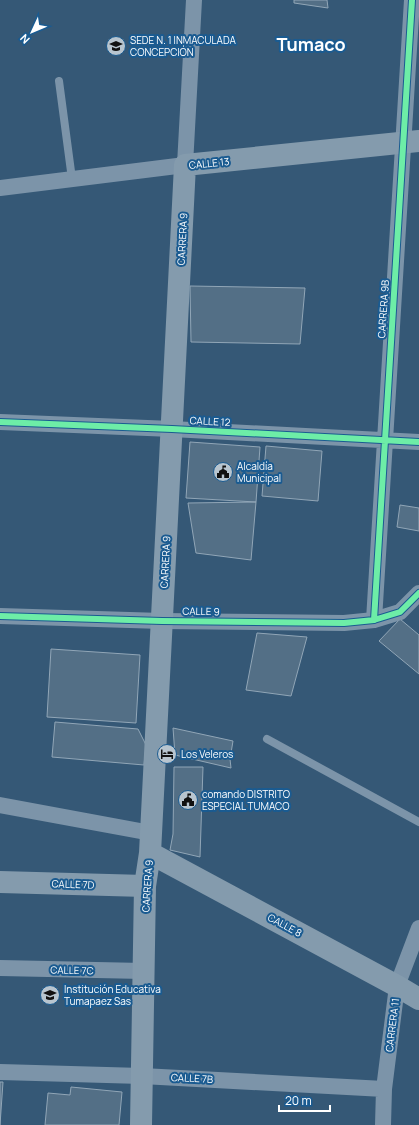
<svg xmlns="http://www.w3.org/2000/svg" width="419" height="1125" font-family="Manrope,sans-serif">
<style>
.building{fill:#536f86;stroke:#91a6b7}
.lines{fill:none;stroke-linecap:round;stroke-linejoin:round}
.lane{stroke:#7c94a9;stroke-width:8}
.street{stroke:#7c94a9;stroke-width:16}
.secondary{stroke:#849bad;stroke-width:22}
.cycleway-casing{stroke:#1a5b91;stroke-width:8}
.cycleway{stroke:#6deda7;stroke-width:6}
.labels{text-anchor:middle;stroke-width:4;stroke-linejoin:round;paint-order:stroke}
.poi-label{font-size:10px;fill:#fff;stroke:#1a5b91;text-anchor:start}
.street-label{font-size:10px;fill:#fff;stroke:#1a5b91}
.town-label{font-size:18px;font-weight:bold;fill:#fff;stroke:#1a5b91}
</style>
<rect width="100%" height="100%" fill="#355876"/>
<!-- building -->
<path class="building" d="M294,0H327L328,8L294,3Z
M190,286L305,288L300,344L191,342Z
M190,442L260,447L256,502L186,498Z
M266,446L322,451L318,501L262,496Z
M256,502L251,560L196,553L188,503Z
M400,505L419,508V531L397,527Z
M400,619L419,635V674L379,641Z
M257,633L307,637L291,696L246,690Z
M51,649L140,655L136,723L47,717Z
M55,722L138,729L146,745L144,765L52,757Z
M173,728L233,741L230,759L231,768L175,755Z
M174,767H203L200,857L170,850L173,834Z
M0,1082H3L0,1125Z
M71,1087L122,1092L119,1125H45L48,1093L70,1095Z"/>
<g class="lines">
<!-- lane -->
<path class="lane" d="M59,81L72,179
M267,739L419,822"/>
<!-- street -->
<path class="street" d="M0,188L185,165L194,0
M0,422L172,429L419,442
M0,616L162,621L344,623L374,620L400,612L419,593
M374,620L412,0
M0,805L151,833
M0,968L144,971
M0,1072L142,1076L384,1089
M383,1125L384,1089L397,986L419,928"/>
<!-- secondary -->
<path class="secondary" d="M150,853L397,986L419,999
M0,882L145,886
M141,1125L145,886L150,853L185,165L419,141"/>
<!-- cycleway casing -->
<g class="cycleway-casing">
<path id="cycleway" d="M0,422L172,429L419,442
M0,616L162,621L344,623L374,620L400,612L419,593
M374,620L412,0"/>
</g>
<!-- cycleway -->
<use href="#cycleway" class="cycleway"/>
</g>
<!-- icons -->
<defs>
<g id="school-disc" transform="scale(1)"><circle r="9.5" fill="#b8c5cf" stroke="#1a5b91"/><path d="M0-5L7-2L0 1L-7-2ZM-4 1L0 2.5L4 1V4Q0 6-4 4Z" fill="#111"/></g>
<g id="civic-disc" transform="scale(1)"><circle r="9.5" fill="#b8c5cf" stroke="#1a5b91"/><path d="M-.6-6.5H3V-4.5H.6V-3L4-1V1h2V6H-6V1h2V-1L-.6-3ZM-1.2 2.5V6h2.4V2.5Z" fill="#111"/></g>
<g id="hotel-disc" transform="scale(1)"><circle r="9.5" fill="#b8c5cf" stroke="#1a5b91"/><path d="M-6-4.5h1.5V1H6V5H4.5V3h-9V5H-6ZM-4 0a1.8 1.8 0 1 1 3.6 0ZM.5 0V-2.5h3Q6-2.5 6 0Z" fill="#111"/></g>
</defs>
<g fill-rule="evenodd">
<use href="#school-disc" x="116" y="46"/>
<use href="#civic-disc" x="223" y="472"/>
<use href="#hotel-disc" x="167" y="754"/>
<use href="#civic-disc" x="188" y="800"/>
<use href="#school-disc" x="50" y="995"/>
</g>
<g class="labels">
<!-- poi labels -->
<g class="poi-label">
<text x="130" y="44">SEDE N. 1 INMACULADA<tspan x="130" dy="12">CONCEPCIÓN</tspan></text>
<text x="237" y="470">Alcaldía<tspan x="237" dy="12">Municipal</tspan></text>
<text x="181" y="758">Los Veleros</text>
<text x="202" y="798">comando DISTRITO<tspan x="202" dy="12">ESPECIAL TUMACO</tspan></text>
<text x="64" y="993">Institución Educativa<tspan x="64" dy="12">Tumapaez Sas</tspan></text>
</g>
<!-- street labels -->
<g class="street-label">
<text transform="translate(209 163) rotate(-6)" y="4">CALLE 13</text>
<text transform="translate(182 239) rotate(-87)" y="4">CARRERA 9</text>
<text transform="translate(383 309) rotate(-86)" y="4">CARRERA 9B</text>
<text transform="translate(210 421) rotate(3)" y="4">CALLE 12</text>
<text transform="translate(165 562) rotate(-87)" y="4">CARRERA 9</text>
<text transform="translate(201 611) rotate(1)" y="4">CALLE 9</text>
<text transform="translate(73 884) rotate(2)" y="4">CALLE 7D</text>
<text transform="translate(147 886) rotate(-86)" y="4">CARRERA 9</text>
<text transform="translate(285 925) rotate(28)" y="4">CALLE 8</text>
<text transform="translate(72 970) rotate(1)" y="4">CALLE 7C</text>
<text transform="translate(392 1025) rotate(-83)" y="4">CARRERA 11</text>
<text transform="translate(192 1078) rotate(3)" y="4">CALLE 7B</text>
</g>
<!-- town labels -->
<g class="town-label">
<text x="311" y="51">Tumaco</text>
</g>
</g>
<!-- north arrow -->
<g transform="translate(32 32) rotate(226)" stroke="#1a5b91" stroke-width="3" paint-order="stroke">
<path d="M0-3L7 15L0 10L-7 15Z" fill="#ffffff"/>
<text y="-6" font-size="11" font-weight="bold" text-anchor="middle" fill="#ffffff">N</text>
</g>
<!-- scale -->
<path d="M279 1105v6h51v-6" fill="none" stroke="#ffffff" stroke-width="2"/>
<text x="285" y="1105" font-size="12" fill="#ffffff" stroke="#1a5b91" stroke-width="3" paint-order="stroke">20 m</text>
</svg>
